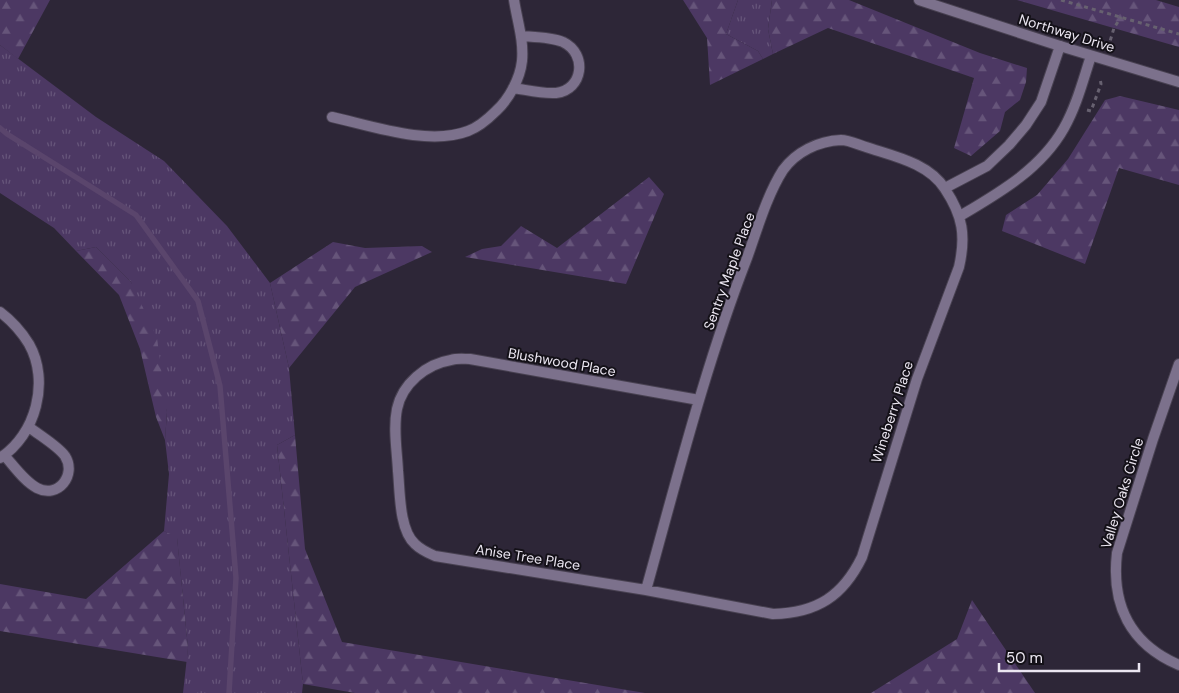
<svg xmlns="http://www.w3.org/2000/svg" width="1179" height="693" font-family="'DM Sans',sans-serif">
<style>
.grass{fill:url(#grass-tufts)}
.forest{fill:url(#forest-firs)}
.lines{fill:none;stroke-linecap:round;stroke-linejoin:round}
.stream{stroke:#5a456c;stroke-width:5.5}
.minor-casing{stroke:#484151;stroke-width:12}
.tertiary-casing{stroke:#484151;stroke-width:12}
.path{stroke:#676170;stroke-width:3;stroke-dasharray:4 4;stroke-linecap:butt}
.minor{stroke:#7c718c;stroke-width:10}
.tertiary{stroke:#7c718c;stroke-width:10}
.labels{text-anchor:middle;stroke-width:4;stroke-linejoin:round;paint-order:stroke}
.street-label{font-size:14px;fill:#ebe6f1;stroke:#141118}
</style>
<defs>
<pattern id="grass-tufts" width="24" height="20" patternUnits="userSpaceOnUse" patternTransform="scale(1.25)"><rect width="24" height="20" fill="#4c3863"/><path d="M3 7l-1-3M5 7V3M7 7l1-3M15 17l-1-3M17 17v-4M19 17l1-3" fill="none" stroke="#66557a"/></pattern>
<pattern id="forest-firs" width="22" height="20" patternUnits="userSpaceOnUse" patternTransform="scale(1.25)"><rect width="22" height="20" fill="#4c3863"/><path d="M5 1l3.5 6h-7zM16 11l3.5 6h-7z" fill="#66557a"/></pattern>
</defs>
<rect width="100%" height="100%" fill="#2d2637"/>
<!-- grass -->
<path class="grass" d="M738,0H772L768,29L773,54L763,59L758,51L726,34Z
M0,45L96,117L164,161L227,226L270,283L289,368L295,435L277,445L303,684L302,693H183L188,648L177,538L164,531L169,474L165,440L167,412L131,282L96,247L76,251L54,228L0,193Z"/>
<!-- forest -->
<path class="forest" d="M0,0H50L18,59L0,45Z
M683,0H738L726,34L758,51L763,59L710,85L707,38Z
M772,0H849L980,53L1027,68L1026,82L1020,100L1005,112L1000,131L971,156L954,148L974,78L828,28L773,54L768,29Z
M1017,0H1156L1179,7V47Z
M1120,96L1179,110V185L1119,168L1085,264L1002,231L1006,215L1037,195L1068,159L1105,100Z
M649,177L664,194L626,284L465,257L482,249L501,246L521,226L557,248Z
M333,242L365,248L422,246L432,252L355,287L289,368L270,283Z
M96,247L131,282L157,338L167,412L165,440L156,417L140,349L119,295L76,251Z
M295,435L305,549L342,642L645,693H355L303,684L277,445Z
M164,531L177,537L188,648L187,662L0,631V584L86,599Z
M972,600L1035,693H871L957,639Z"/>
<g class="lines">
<!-- stream -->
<path class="stream" d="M0,128L7,134L136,215L198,301L220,386L236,578L229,693"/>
<!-- minor casing -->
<g class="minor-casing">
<path id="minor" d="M513,88C527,90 542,94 556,93C583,90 588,54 563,42C551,37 534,37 521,36
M332,117C372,126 429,146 468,131C479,127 488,119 496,111C509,99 520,79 522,61C524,40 517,20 514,0
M945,188L987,166L1009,145L1026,125L1041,102L1060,46
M960,216C999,193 1041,169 1064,128C1077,105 1083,80 1091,56
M0,312C12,321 21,331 29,344C50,381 36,435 0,458
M1179,364L1153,439L1117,553C1111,605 1130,644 1179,665
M4,455C14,466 24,481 37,488C58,499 77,475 65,456C58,446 39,435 29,427
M646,590C677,479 705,366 747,258C757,230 767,195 783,170C796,152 818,141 841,140C849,140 859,145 866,147C893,156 929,163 945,189C963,216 966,236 959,267L917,379L862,557C843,596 817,613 773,614L646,590L435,556C428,553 421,550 415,544C399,530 400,491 398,471C397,450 393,429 397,409C402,384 426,364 451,360C457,358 464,359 470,359L699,400"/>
</g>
<!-- tertiary casing -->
<g class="tertiary-casing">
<path id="tertiary" d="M919,0L1060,46L1179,82"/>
</g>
<!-- path -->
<path class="path" d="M1061,0L1179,34
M1108,48L1114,28L1121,17
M1087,110L1091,111L1101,84L1100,78"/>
<!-- minor -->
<use href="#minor" class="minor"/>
<!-- tertiary -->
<use href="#tertiary" class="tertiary"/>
</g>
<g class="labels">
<!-- street labels -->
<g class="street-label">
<text transform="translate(1067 33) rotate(17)" y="5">Northway Drive</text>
<text transform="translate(729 271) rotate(-70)" y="5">Sentry Maple Place</text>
<text transform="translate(562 362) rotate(10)" y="5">Blushwood Place</text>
<text transform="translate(892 412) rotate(-72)" y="5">Wineberry Place</text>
<text transform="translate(1122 493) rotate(-73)" y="5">Valley Oaks Circle</text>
<text transform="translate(528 557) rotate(9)" y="5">Anise Tree Place</text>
</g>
</g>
<!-- scale -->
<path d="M999 663v8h140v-8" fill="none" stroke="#ebe6f1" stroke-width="2.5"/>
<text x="1006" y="663" font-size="15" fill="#ebe6f1" stroke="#141118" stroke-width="4" paint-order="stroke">50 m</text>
</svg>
